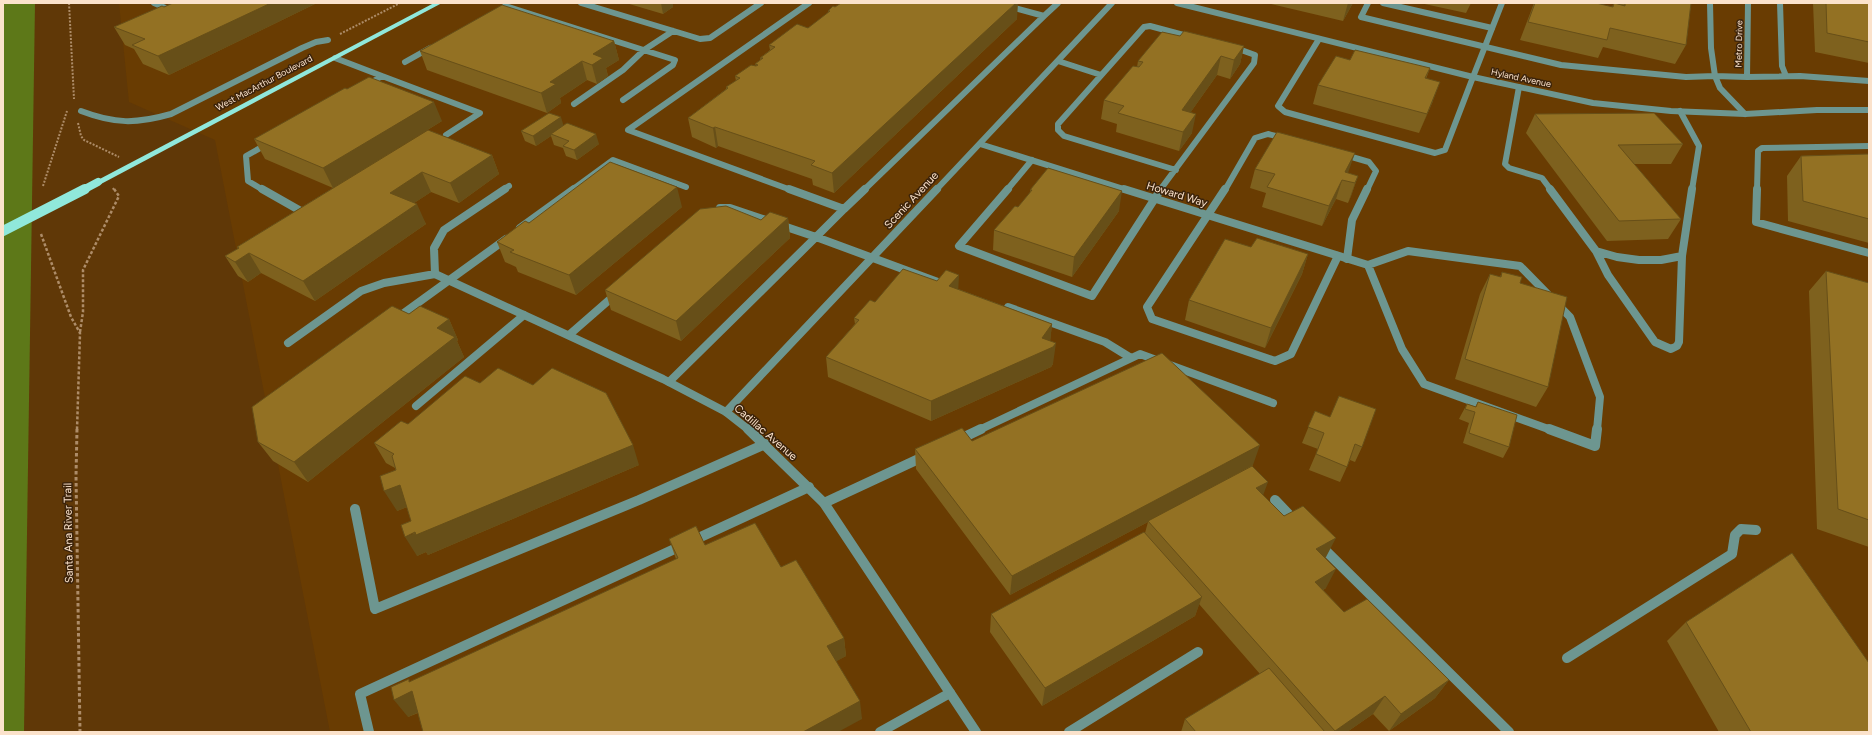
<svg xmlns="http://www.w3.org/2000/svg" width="1872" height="735" font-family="Figtree,sans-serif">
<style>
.built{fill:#693c02}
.water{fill:#5d7818}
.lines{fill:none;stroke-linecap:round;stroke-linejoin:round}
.path-far2{stroke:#ad8c68;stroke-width:2;stroke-dasharray:2 1.5;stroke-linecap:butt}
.path-far1{stroke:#ad8c68;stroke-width:2.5;stroke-dasharray:3 2;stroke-linecap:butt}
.path{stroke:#ad8c68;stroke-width:3;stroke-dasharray:3.5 2.5;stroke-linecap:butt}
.service-far2{stroke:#6d9690;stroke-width:6}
.service-far1{stroke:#6d9690;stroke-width:8}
.service{stroke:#6d9690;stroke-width:10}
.minor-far1{stroke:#6d9690;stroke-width:6}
.minor{stroke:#6d9690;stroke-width:8}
.tertiary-far2{stroke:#6d9690;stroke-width:6}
.tertiary-far1{stroke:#6d9690;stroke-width:8}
.tertiary{stroke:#6d9690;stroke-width:10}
.primary{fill:#90e8db;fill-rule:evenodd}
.primary-bridge-far1{stroke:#90e8db;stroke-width:8}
.primary-bridge{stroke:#90e8db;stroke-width:10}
.wall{fill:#7e611e}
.shaded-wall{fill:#674f18}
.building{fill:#937123;stroke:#674f18}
.labels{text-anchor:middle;stroke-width:3;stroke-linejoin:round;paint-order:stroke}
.far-street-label{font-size:9px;fill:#fbe2cb;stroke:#3b230b}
.street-label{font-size:11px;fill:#fbe2cb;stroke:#3b230b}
</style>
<rect width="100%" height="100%" fill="#603807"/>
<!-- built -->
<path class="built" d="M119,3H1869V732H330L215,140L129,102Z"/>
<!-- water -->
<path class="water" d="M3,3H35L24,732H3Z"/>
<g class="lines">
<!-- path-far2 -->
<path class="path-far2" d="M69,3L74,99
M340,34L400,3
M78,123L81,136L84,140L119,157
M43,186L67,111
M113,188L114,190"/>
<!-- path-far1 -->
<path class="path-far1" d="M41,234L71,317L80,333L77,430
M80,332L83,312V270L119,196L114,189"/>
<!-- path -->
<path class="path" d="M77,429L76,476L80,732"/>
<!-- service-far2 -->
<path class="service-far2" d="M154,3L170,10
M581,3L700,39L710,38L761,3
M996,3L1044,16L1058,3
M1368,3L1361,17L1561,65L1686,77L1715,76L1711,48L1710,3
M1383,3L1492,28
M1780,3L1782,66L1786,76
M505,6L675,60L673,65L623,100
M1319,39L1278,106L1285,112L1435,153L1445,150L1473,77
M335,58L382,76L367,85
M1058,61L1101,75
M405,62L430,48
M382,76L480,113L446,135
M1747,77L1800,76L1869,81
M1519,87L1505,164L1509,168L1542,178L1551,190
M574,104L623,70L644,50L673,31
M81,111C115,124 136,124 171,114L302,48L316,42L328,40
M1680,111L1699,146L1692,190
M1745,114L1720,88L1715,76L1747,77L1748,3
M1345,155L1369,162L1376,171L1367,190
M1176,170L1064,136L1058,130V124L1144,27L1150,26L1191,37
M263,190L248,181L246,156L269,143
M503,190L509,186
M572,190L613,160L686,187
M791,190L628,130L809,3
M864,190L1044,16
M1007,190L1032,160
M1160,190L1254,63L1255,55L1233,47
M1225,190L1255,138L1268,134L1284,138
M1757,190L1758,151L1762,148L1869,146"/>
<!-- service-far1 -->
<path class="service-far1" d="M262,189L306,214
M1008,189L959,246L1092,296L1161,189
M1225,189L1147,307L1152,319L1275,361L1291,354L1338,256
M1550,189L1596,251L1617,257L1639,260H1661L1682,256L1692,189
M1757,189L1756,222L1869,253
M720,208H730L816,237L844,209L789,189
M844,209L865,189
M520,228L574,189
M1596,251L1608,275L1655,342L1671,349L1677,346L1679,342L1682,256
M1347,259L1352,220L1367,189
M1008,307L1105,342L1131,358
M397,318L506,239
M569,335L616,294
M288,343L361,291L384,283L435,274L434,248L444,230L505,189
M669,382L816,237L946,285
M416,406L524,315
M979,430L1140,354L1273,403
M1551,430L1424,384L1402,349L1368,265L1408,251L1520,266L1570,317L1600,397L1597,430"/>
<!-- service -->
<path class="service" d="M1549,429L1595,446L1597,429
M958,440L981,429
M1275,500L1296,522
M824,503L925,456
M355,509L375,609L639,500L765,444
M1320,545L1509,732
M1567,658L1732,554L1735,535L1741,529L1756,530
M369,732L360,694L809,487
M880,732L950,693
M1069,732L1198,652"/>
<!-- minor-far1 -->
<path class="minor-far1" d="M1473,77L1502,3
M980,144L1127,190"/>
<!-- minor -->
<path class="minor" d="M1124,189L1368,265
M435,274L663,379L726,412"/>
<!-- tertiary-far2 -->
<path class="tertiary-far2" d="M1177,3L1473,77L1593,103L1671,111L1745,114L1817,110H1869
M936,190L1112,3"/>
<!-- tertiary-far1 -->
<path class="tertiary-far1" d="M749,430L726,412L937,189"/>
<!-- tertiary -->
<path class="tertiary" d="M748,429L824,503L976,732"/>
<!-- primary -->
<path class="primary" d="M434,3H442L101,184H98L94,182Z"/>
<!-- primary-bridge-far1 -->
<path class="primary-bridge-far1" d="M83,190L98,182"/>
<!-- primary-bridge -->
<path class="primary-bridge" d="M3,231L85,189"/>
</g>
<!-- wall -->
<path class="wall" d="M173,3H317L169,75L143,64L134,49L125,45L114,27Z
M626,3H674L673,4V7L663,14Z
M1267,3H1353L1343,21Z
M1420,3H1471L1466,13Z
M1534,3H1596L1612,7L1614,3L1619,5L1620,3H1691L1686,45L1675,64L1603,47L1598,58L1520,40Z
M1813,3H1869V63L1815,52Z
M835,7L1017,19L834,193L813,185L812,179L718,146L716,148L692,137L688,118L726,89V87L736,81L735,76L756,66L755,64L760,60V58L770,50L769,45L808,28L828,13V11Z
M1180,36L1244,46L1240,64L1230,79L1217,75L1190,113L1192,133L1179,151L1116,132L1117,124L1101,119L1104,100L1137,67L1138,61Z
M614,41L619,60L606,68L608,76L597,84L587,80L560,98L561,103L547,113L427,70L420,51Z
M1350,60L1430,68L1426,79L1433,101L1419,133L1313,104L1318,85Z
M1535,114L1683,144L1671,164H1634L1681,219L1668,239L1607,241L1526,133Z
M442,121L390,153L492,155L499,174L459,203L431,192L414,203L426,224L315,301L261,273L248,282L238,276L225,256L238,249L237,247L333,188L265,159L254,139Z
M564,126L599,144L577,160L566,156L563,148L554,145L551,136L536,146L525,141L521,131Z
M1869,154V243L1788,221L1787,176L1801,156Z
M1255,169L1348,173L1358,176L1351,196L1348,203L1336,199L1322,226L1262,207L1266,193L1250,188Z
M1030,190L1119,211L1072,277L993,250L994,230L1018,207L1030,193Z
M682,207L576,295L518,272L516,267L505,262L497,242L529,223Z
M788,218L790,238L681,341L611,310L605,290L761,220Z
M1251,247L1308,254L1302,274L1265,348L1185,320L1189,300Z
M1826,271L1869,283V547L1817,529L1809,291Z
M1502,272L1520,283L1548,387L1536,407L1455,379L1480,294L1490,274L1500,277Z
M958,289L1052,324L1050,341L1053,364L1051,367L931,421L828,377L826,357L855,324L854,318L875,302Z
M409,314L449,319L458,340L457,341L464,357L308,482L273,461L258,442Z
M1339,396L1362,447L1355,462L1350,460L1340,482L1309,470L1318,449L1302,443L1315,411L1330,417Z
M1478,402L1509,447L1503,458L1463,443L1469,423L1459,419L1461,415L1467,404L1475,407Z
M408,424L639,465L428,555L426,552L417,556L411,521L407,507L397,511L395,468L386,463L374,443Z
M972,441L1253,465L1252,466L1263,495L1326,557L1325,558L1326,588L1323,590L1344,612L1449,680L1435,698L1389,731L1373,714L1347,732H1181L1185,719L1260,674L1199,604L1195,616L1042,706L990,632L991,614L1145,533L1148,522L1010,595L916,469L915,449Z
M669,539L705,545L781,567L844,638L846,656L836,661L862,719L418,713L408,717L411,682L676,559Z
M1686,622L1869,732H1719L1667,641Z"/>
<!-- shaded-wall -->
<path class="shaded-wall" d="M271,3H317L169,75L158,56Z
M661,3H674L673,4V7L663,14Z
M1016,3H1018L1017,19L834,193L832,173Z
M1348,3H1353L1343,21Z
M614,41L619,60L606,68L608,76L597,84L592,65L593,54Z
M1244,46L1240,64L1230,79L1234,60Z
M1221,56L1217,75L1178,130L1182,110Z
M582,61L587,80L560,98L561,103L547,113L541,93L550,82Z
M1440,82L1433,101L1419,133L1427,114Z
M434,102L442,121L333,188L323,168Z
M1196,114L1192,133L1179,151L1183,132Z
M561,117L564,127L551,134V136L536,146L533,136Z
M715,127L718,146L716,148L713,128Z
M596,134L599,144L577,160L574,150Z
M1355,153L1348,173L1345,172Z
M492,155L499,174L459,203L450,183Z
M422,172L431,192L399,213L390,193Z
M1358,176L1351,196L1348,203L1355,183Z
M1342,180L1336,199L1322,226L1329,206Z
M677,187L682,207L576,295L569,275Z
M1122,191L1119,211L1072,277L1074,257Z
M417,204L426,224L315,301L303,281Z
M788,218L790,238L681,341L676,321Z
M249,253L261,273L248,282L235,262Z
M1308,254L1302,274L1265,348L1271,328Z
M959,275L958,295L949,286Z
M449,319L458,340L457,341L464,357L308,482L294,462L437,328Z
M1052,324L1050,344L1056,343L1053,364L1051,367L931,421V401L1042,338Z
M633,445L639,465L428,555L426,552L417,556L405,537Z
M1260,445L1253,465L1149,521H1148V522L1010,595L1012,576Z
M1268,482L1261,501L1256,488Z
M400,485L412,505L397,511L384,491Z
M1336,538L1326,557L1307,568L1316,549Z
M1336,569L1326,588L1306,600L1315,582Z
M1202,597L1195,616L1042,706L1045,688Z
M844,638L846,656L830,665L827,646Z
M1449,680L1435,698L1389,731L1401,714Z
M412,691L426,709L408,717L394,700Z
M1385,696L1373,714L1347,732H1334L1335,731Z
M860,701L862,719L838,732H803Z"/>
<!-- building -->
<path class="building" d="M173,3H271L158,56L132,45L145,39L114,27L162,6L164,7Z
M841,3H1016L832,173L811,165L815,161L715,127L713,128L688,118L728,88L726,87L740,78L735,76L751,65L756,66L758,65L755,64L763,58H760L775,47L769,45L797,24L808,28L830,11H828L833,6L835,7Z
M1535,3H1596L1613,7L1614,3L1625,6V3H1691L1686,45L1610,28L1607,40L1528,22Z
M1826,3H1869V42L1827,33Z
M502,5L614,41L593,54L603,58L592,65L582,61L550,82L556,84L541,93L420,51Z
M1184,31L1244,46L1234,60L1221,56L1182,110L1196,114L1183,132L1118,113L1124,106L1104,100L1133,66L1139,67L1143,62L1138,61L1162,32L1180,36Z
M1355,50L1430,68L1425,78L1440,82L1427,114L1318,85L1336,56L1350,60Z
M369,77L434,102L323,168L254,139L345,88L347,89Z
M549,113L561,117L533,136L521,131Z
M1654,113L1683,144L1618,145L1681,219L1619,221L1535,114Z
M567,123L596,134L574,150L563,146L569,141L551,134Z
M428,130L492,155L450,183L422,172L390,193L417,204L303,281L249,253L235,262L225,256L239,248L237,247Z
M1277,132L1355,153L1345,172L1358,176L1355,183L1342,180L1329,206L1267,187L1275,174L1255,169Z
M1869,154V219L1803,201L1801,156Z
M610,162L677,187L569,275L510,252L514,250L497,242L525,221L529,223Z
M1048,168L1122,191L1074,257L994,230L1015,206L1018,207L1032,190H1030Z
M726,206L761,220L770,212L788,218L676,321L605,290L700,209Z
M1257,238L1308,254L1271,328L1189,300L1225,239L1251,247Z
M903,269L937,281L946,270L959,275L949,286L1052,324L1042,338L1056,343L1053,347L931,401L826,357L859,320L854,318L870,300L875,302Z
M1826,271L1869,283V520L1838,509Z
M1502,272L1522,277L1520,283L1567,297L1548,387L1465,359L1490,274L1501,277Z
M392,306L409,314L420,306L449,319L437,328L455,337L294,462L258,442L252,407Z
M1162,353L1260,445L1012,576L915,449L962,428L972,441Z
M498,368L533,385L552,368L606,393L633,445L416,535L415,532L405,537L401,525L411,521L400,485L384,491L380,476L396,470L392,456L394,454L374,443L401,421L408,424L465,376L480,383Z
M1339,396L1376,409L1362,447L1355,444L1347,467L1316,454L1324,433L1308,427L1315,411L1330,417Z
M1478,402L1517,415L1509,447L1469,433L1475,412L1465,409L1467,404L1476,407Z
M1252,466L1268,482L1256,488L1284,516L1303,506L1336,538L1316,549L1336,569L1315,582L1344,612L1367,599L1449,680L1401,714L1385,696L1335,731L1148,521Z
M755,523L781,567L796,560L844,638L827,646L860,701L803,732H423L412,691L394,700L391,687L409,679V682L678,558L669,539L696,526L705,545Z
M1144,532L1202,597L1045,688L991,614Z
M1792,553L1869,663V732H1751L1686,622Z
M1269,668L1325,732H1196L1185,719Z"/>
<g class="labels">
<!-- far-street labels -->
<g class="far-street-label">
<text transform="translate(1739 44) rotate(-89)" y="3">Metro Drive</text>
<text transform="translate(1521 78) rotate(12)" y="3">Hyland Avenue</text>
<text transform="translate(264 83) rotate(-28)" y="3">West MacArthur Boulevard</text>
</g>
<!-- street labels -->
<g class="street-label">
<text transform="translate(1177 194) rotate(17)" y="4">Howard Way</text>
<text transform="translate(911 200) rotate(-47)" y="4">Scenic Avenue</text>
<text transform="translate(766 432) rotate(41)" y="4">Cadillac Avenue</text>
<text transform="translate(68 533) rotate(-91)" y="4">Santa Ana River Trail</text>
</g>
</g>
<!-- border -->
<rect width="1872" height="735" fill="none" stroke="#fbe2cb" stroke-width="8"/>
</svg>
